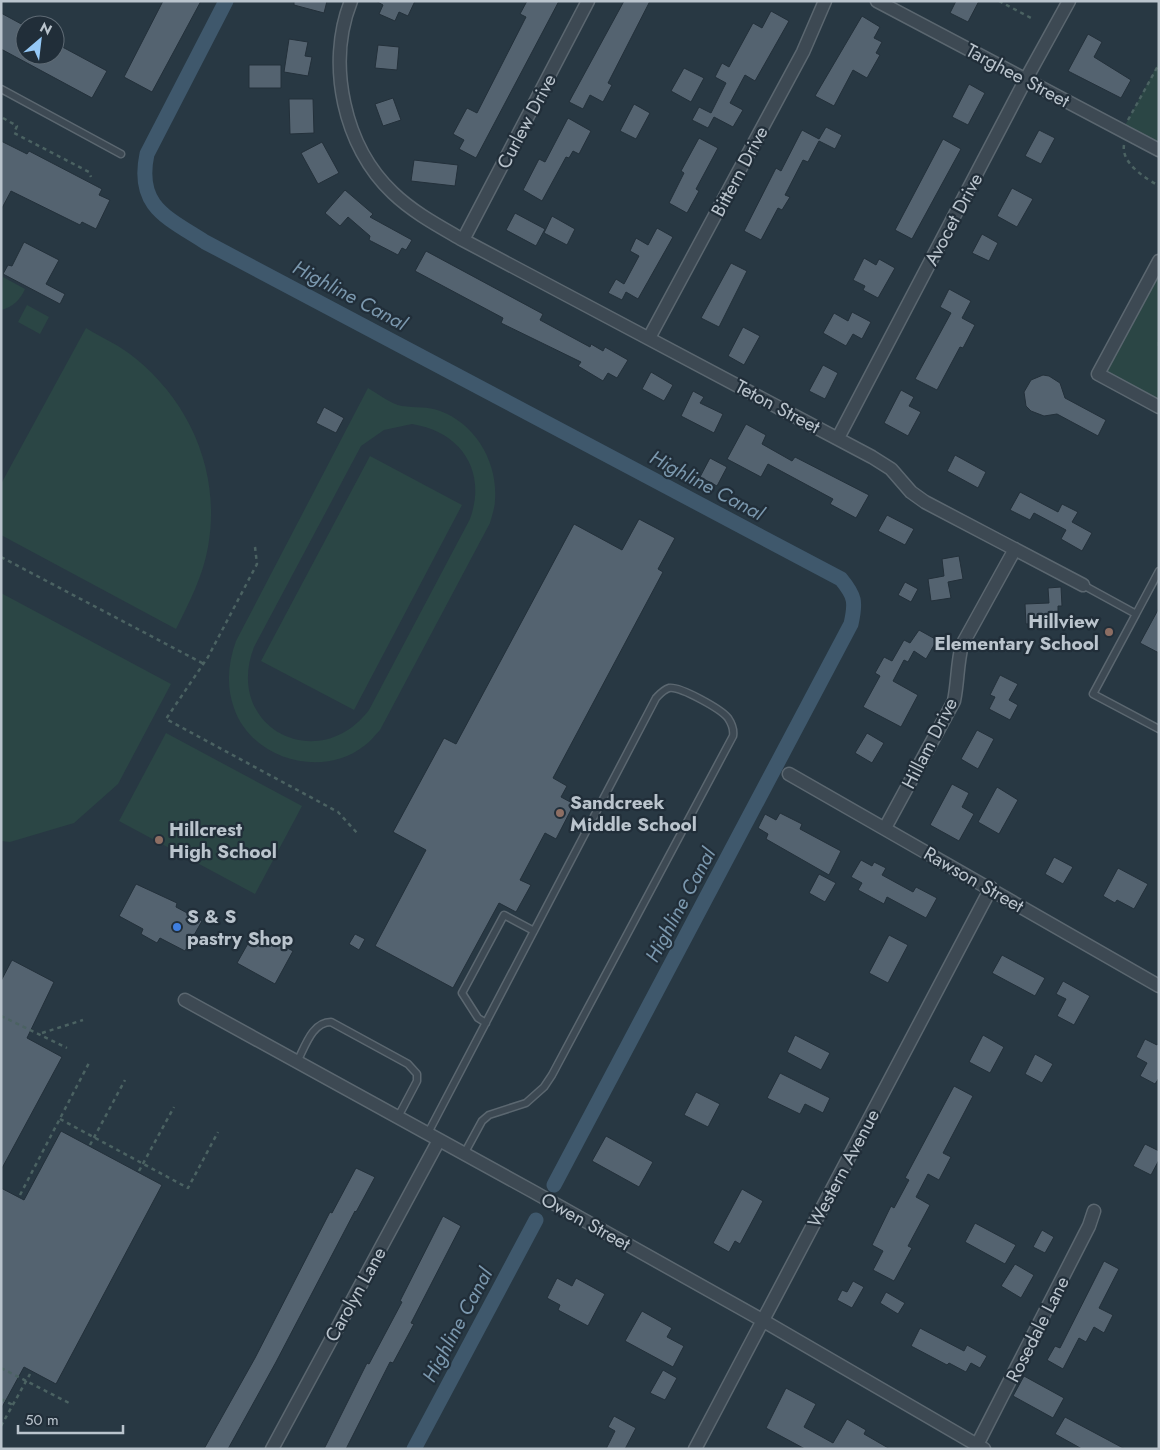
<svg xmlns="http://www.w3.org/2000/svg" width="1160" height="1450" font-family="Jost,sans-serif">
<style>
.green{fill:#2b4645;fill-rule:evenodd}
.lines{fill:none;stroke-linecap:round;stroke-linejoin:round}
.canal{stroke:#3f586c;stroke-width:15}
.building{fill:#546370;stroke:#23303a}
.service-casing{stroke:#5b6770;stroke-width:9}
.minor-casing{stroke:#5b6770;stroke-width:15}
.path{stroke:#4b6262;stroke-width:2.5;stroke-dasharray:4 4;stroke-linecap:butt}
.service{stroke:#3d4953;stroke-width:6}
.minor{stroke:#3d4953;stroke-width:12}
.education-dot{fill:#8d6e63;stroke:#212e39;stroke-width:2}
.shop-dot{fill:#3f7fe0;stroke:#212e39;stroke-width:2}
.labels{text-anchor:middle;stroke-width:4.5;stroke-linejoin:round;paint-order:stroke}
.street-label{font-size:19px;fill:#bac4cd;stroke:#212e39}
.poi-label{font-size:19px;font-weight:bold;fill:#bac4cd;stroke:#212e39;text-anchor:start}
.water-label{font-size:20px;font-style:italic;fill:#7b98ae;stroke:#212e39}
</style>
<rect width="100%" height="100%" fill="#283843"/>
<!-- green -->
<path class="green" d="M1159,62V150L1122,131Z
M1159,261V407L1098,374Z
M3,277L25,289C20,300 13,307 1,310Z
M27,305L49,317L40,334L18,322Z
M86,328C102,338 121,346 135,358C192,404 221,475 208,547C203,576 189,603 176,629L1,535V484Z
M368,388C378,394 391,404 402,406C415,408 428,406 440,411C476,424 498,463 495,500C495,507 492,515 490,523L380,730C375,735 370,742 364,746C322,779 251,759 234,708C226,686 228,663 236,641ZM412,424C462,432 487,472 470,519L369,710C318,777 223,727 254,647L361,446L384,430Z
M370,456L462,505L354,710L261,661Z
M1,593L171,684L118,784L74,823L10,842L1,841Z
M166,733L302,806L255,894L119,821Z"/>
<g class="lines">
<!-- canal -->
<path class="canal" d="M226,1L147,154C136,206 166,217 205,242L841,579C855,596 856,602 851,624L554,1185
M414,1449L536,1220"/>
</g>
<!-- building -->
<path class="building" d="M163,1H201L152,92L124,77Z
M294,1H327L324,13L294,5Z
M376,1H415L408,16L399,12L395,21L379,14L383,5Z
M527,1H559L476,158L459,149L464,140L453,134L467,108L477,113L526,17L520,14Z
M624,1H650L608,83L612,85L603,102L590,95L583,109L569,102Z
M956,1H979L968,22L950,13Z
M771,11L789,21L755,81L745,75L730,103L743,110L733,127L714,117L708,128L692,120L699,107L711,113L726,83L715,77L722,63L729,67L753,23L762,28Z
M1,13L25,26V55H55V43L107,71L92,98L1,49Z
M862,16L880,27L874,38L882,42L876,53L880,55L867,78L853,70L834,106L815,96Z
M1088,34L1102,42L1094,57L1131,80L1121,98L1068,71Z
M289,39L308,42L305,56L312,57L308,76L284,72Z
M378,45L399,47L397,70L375,68Z
M249,65H281V88H249Z
M684,68L704,78L691,102L671,91Z
M969,84L985,93L968,125L952,117Z
M393,98L401,120L383,126L375,104Z
M289,99H313L314,133L290,134Z
M634,104L650,113L636,139L620,131Z
M568,118L591,131L579,154L573,151L569,158L566,157L542,201L523,190L539,159L545,162Z
M826,127L842,135L835,149L819,141L808,162L803,160L785,195L790,197L782,210L778,208L761,240L744,231L776,168L781,171L802,130L819,139Z
M1039,130L1055,138L1041,164L1025,156Z
M699,138L718,148L696,189L699,191L687,213L669,203L684,173L681,171Z
M943,139L961,149L912,239L895,230Z
M1,141L27,154L29,151L102,189L99,195L110,200L96,229L82,222L80,225L11,191L1,210Z
M322,142L339,173L318,184L301,153Z
M414,160L458,165L455,186L411,181Z
M1012,188L1033,199L1017,227L997,216Z
M345,190L373,214L370,217L412,240L406,250L402,248L398,255L369,240L370,236L348,217L340,226L325,213Z
M515,213L545,229L536,246L506,230Z
M552,216L575,229L567,245L544,233Z
M657,228L673,237L638,299L626,292L622,300L608,293L616,279L624,284L639,256L630,251L636,238L648,245Z
M982,234L998,243L989,261L972,253Z
M24,242L59,260L46,284L65,294L60,304L3,274L8,265L12,266Z
M426,251L543,314L540,320L590,347L591,344L603,351L605,347L628,360L617,378L608,373L603,381L578,366L581,362L501,323L503,318L415,271Z
M864,258L876,265L879,259L895,268L878,298L863,290L865,286L853,280Z
M731,263L747,271L719,327L701,318Z
M949,289L971,301L962,318L975,325L963,348L960,347L937,390L915,379L951,313L940,307Z
M852,312L871,322L862,339L853,334L846,346L823,333L834,313L848,321Z
M743,327L760,336L744,365L728,356Z
M823,365L838,373L825,399L809,391Z
M651,372L673,385L664,401L642,389Z
M1043,375L1049,376L1060,383L1065,398L1106,420L1098,436L1057,414L1044,416L1031,411L1026,406L1024,392L1031,380Z
M901,390L914,397L909,406L921,412L908,436L884,423Z
M693,391L704,397L700,403L723,414L714,433L681,416Z
M324,407L344,418L336,433L316,423Z
M746,424L766,435L762,444L792,461L795,457L869,495L856,518L830,504L833,499L768,464L761,477L727,459Z
M955,455L986,472L978,488L947,471Z
M710,458L727,467L717,486L700,477Z
M1020,492L1058,512L1062,504L1078,512L1072,522L1092,533L1082,551L1061,539L1066,530L1034,513L1030,520L1010,510Z
M887,515L914,529L905,545L878,531Z
M639,519L675,538L658,569L663,572L553,778L567,786L561,797L574,804L556,839L545,833L520,880L531,885L516,912L499,903L453,988L375,946L426,850L393,832L444,738L456,744L574,524L622,550Z
M959,556L963,579L948,582L951,598L931,601L928,579L944,576L942,559Z
M905,582L918,589L911,602L898,595Z
M1061,587L1062,606H1058V622L1026,624L1025,604L1049,603L1048,588Z
M1159,608V653L1140,643Z
M919,630L937,640L926,659L914,651L908,662L904,660L893,681L918,695L901,727L863,707L880,676L875,673L884,657L892,661L904,640L910,643Z
M1000,675L1018,684L1009,700L1018,705L1010,720L989,709L995,697L990,695Z
M977,730L994,739L978,769L961,759Z
M867,733L884,743L872,763L855,753Z
M952,784L969,793L962,807L974,814L959,841L930,825Z
M997,787L1018,800L999,834L978,822Z
M780,813L802,824L800,829L841,851L829,875L766,839L768,834L758,828L765,814L776,820Z
M1054,857L1073,867L1063,884L1045,874Z
M861,860L872,866L874,862L886,868L882,875L913,892L916,887L937,898L926,918L887,897L884,904L858,890L862,883L851,877Z
M1118,868L1148,884L1134,909L1117,900L1115,903L1103,896Z
M819,874L836,883L825,902L809,893Z
M136,884L177,903L176,907L202,921L185,951L160,938L157,943L141,934L143,929L119,916Z
M255,931L293,951L275,984L237,963Z
M355,934L365,939L359,950L349,944Z
M889,935L908,945L888,983L869,973Z
M1002,955L1045,978L1035,996L992,973Z
M12,960L54,982L27,1038L62,1057L1,1170V981Z
M1063,981L1090,996L1074,1025L1057,1016L1066,999L1056,994Z
M795,1035L830,1053L821,1070L787,1052Z
M983,1035L1004,1047L990,1073L969,1062Z
M1145,1039L1157,1045L1159,1042V1078L1155,1084L1140,1076L1147,1063L1136,1057Z
M1035,1054L1053,1064L1042,1083L1025,1074Z
M780,1073L830,1098L823,1113L805,1104L800,1114L767,1098Z
M954,1086L973,1096L943,1153L951,1157L939,1180L928,1174L916,1197L930,1205L908,1246L912,1248L894,1281L873,1270L883,1251L872,1245L891,1206L894,1208L909,1180L905,1178Z
M696,1092L720,1104L708,1127L684,1115Z
M61,1131L162,1185L56,1384L24,1367L1,1409V1188L24,1200Z
M606,1136L653,1162L639,1187L592,1161Z
M1145,1144L1159,1151V1160L1151,1175L1133,1166Z
M356,1168L375,1177L356,1212L355,1211L276,1362L228,1449H204L255,1358L330,1212L332,1213Z
M742,1189L763,1201L740,1244L735,1241L729,1252L713,1243Z
M443,1216L461,1226L411,1323L414,1324L393,1363L390,1362L346,1449H324L367,1363L369,1364L402,1302L400,1301Z
M975,1223L1016,1245L1005,1264L965,1242Z
M1042,1230L1054,1237L1045,1253L1033,1247Z
M1104,1261L1119,1269L1099,1308L1113,1315L1104,1333L1094,1327L1086,1342L1079,1338L1063,1369L1047,1360L1055,1346L1060,1348Z
M1015,1264L1034,1275L1021,1298L1001,1286Z
M557,1278L572,1286L576,1278L605,1294L588,1326L558,1310L560,1305L547,1298Z
M853,1281L864,1287L852,1308L837,1300L842,1290L847,1292Z
M886,1292L905,1303L898,1314L880,1303Z
M642,1311L672,1328L667,1337L684,1346L673,1367L625,1341Z
M920,1328L964,1351L967,1345L987,1356L980,1368L971,1363L966,1372L949,1363L947,1365L911,1346Z
M663,1370L677,1378L665,1400L650,1393Z
M1024,1376L1064,1398L1053,1418L1013,1396Z
M786,1388L816,1404L804,1427L833,1443L847,1419L866,1430L864,1434L890,1449H805L766,1428Z
M614,1416L636,1428L625,1449H606L615,1431L608,1427Z
M1065,1417L1125,1449H1082L1055,1434Z"/>
<g class="lines">
<!-- service casing -->
<g class="service-casing">
<path id="service" d="M1,89L121,154
M1083,585L1136,614L1159,571
M1136,614L1093,694L1159,729
M486,1023L478,1018L462,993L504,915L534,931
M297,1062C305,1047 312,1022 331,1022L408,1064L417,1074V1081L398,1117
M428,1133L656,698C660,694 663,690 669,688C680,686 721,709 728,718C732,724 734,730 733,736L552,1075L544,1087L526,1103L489,1115L482,1121L464,1154"/>
</g>
<!-- minor casing -->
<g class="minor-casing">
<path id="minor" d="M351,1C326,64 344,147 393,193C414,213 439,226 463,240L872,457L891,469L911,492L925,502L1083,585
M877,1L1159,150
M463,240L588,1
M1159,261L1098,374L1159,407
M649,338L803,52L825,1
M838,438L1026,79L1069,1
M789,774L1159,986
M885,828L954,701C958,682 957,664 962,645L1015,549
M185,1000L532,1191L762,1320L984,1449
M977,1445L1089,1226L1094,1211
M272,1449L439,1140
M695,1449L991,888"/>
</g>
<!-- path -->
<path class="path" d="M999,1L1031,18
M3,118L17,126L14,133L89,172L91,177
M1128,120L1159,64
M1124,145C1121,163 1145,178 1159,186
M1159,342V350
M255,547L257,564L208,657L166,719L338,812L358,834
M1,557L204,664
M1,1016L67,1048
M42,1033L83,1020
M60,1119L188,1188L218,1132
M90,1145L125,1080
M139,1171L174,1107
M20,1195L90,1061
M1,1368L71,1404
M1,1399L13,1405
M1,1426L30,1374"/>
<!-- service -->
<use href="#service" class="service"/>
<!-- minor -->
<use href="#minor" class="minor"/>
</g>
<!-- markers -->
<g class="education-dot">
<circle cx="1109" cy="632" r="5"/>
<circle cx="560" cy="813" r="5"/>
<circle cx="159" cy="840" r="5"/>
</g>
<circle class="shop-dot" cx="177" cy="927" r="5"/>
<g class="labels">
<!-- street labels -->
<g class="street-label">
<text transform="translate(1018 75) rotate(28)" y="7">Targhee Street</text>
<text transform="translate(526 121) rotate(-62)" y="7">Curlew Drive</text>
<text transform="translate(739 171) rotate(-62)" y="7">Bittern Drive</text>
<text transform="translate(953 219) rotate(-62)" y="7">Avocet Drive</text>
<text transform="translate(778 406) rotate(28)" y="7">Teton Street</text>
<text transform="translate(929 743) rotate(-63)" y="7">Hillam Drive</text>
<text transform="translate(974 879) rotate(30)" y="7">Rawson Street</text>
<text transform="translate(843 1168) rotate(-62)" y="7">Western Avenue</text>
<text transform="translate(586 1221) rotate(29)" y="7">Owen Street</text>
<text transform="translate(355 1294) rotate(-61)" y="7">Carolyn Lane</text>
<text transform="translate(1037 1329) rotate(-63)" y="7">Rosedale Lane</text>
</g>
<!-- poi labels -->
<g class="poi-label">
<text x="1099" y="628" text-anchor="end">Hillview<tspan x="1099" dy="22">Elementary School</tspan></text>
<text x="570" y="809">Sandcreek<tspan x="570" dy="22">Middle School</tspan></text>
<text x="169" y="836">Hillcrest<tspan x="169" dy="22">High School</tspan></text>
<text x="187" y="923">S &amp; S<tspan x="187" dy="22">pastry Shop</tspan></text>
</g>
<!-- water labels -->
<g class="water-label">
<text transform="translate(350 295) rotate(28)" y="7">Highline Canal</text>
<text transform="translate(707 485) rotate(28)" y="7">Highline Canal</text>
<text transform="translate(680 905) rotate(-62)" y="7">Highline Canal</text>
<text transform="translate(457 1325) rotate(-62)" y="7">Highline Canal</text>
</g>
</g>
<!-- border -->
<rect width="1160" height="1450" fill="none" stroke="#bac4cd" stroke-width="5"/>
<!-- north arrow -->
<g transform="translate(40 40) rotate(28)"><circle r="24" fill="#212e39" stroke="#5e6a74"/>
<path d="M0-4L9 19L0 12L-9 19Z" fill="#95c8f6"/>
<text y="-8" font-size="14" font-weight="bold" text-anchor="middle" fill="#bac4cd">N</text>
</g>
<!-- scale -->
<path d="M18 1425v8h105v-8" fill="none" stroke="#bac4cd" stroke-width="2.5"/>
<text x="25" y="1425" font-size="15" fill="#bac4cd" stroke="#212e39" stroke-width="4" paint-order="stroke">50 m</text>
</svg>
